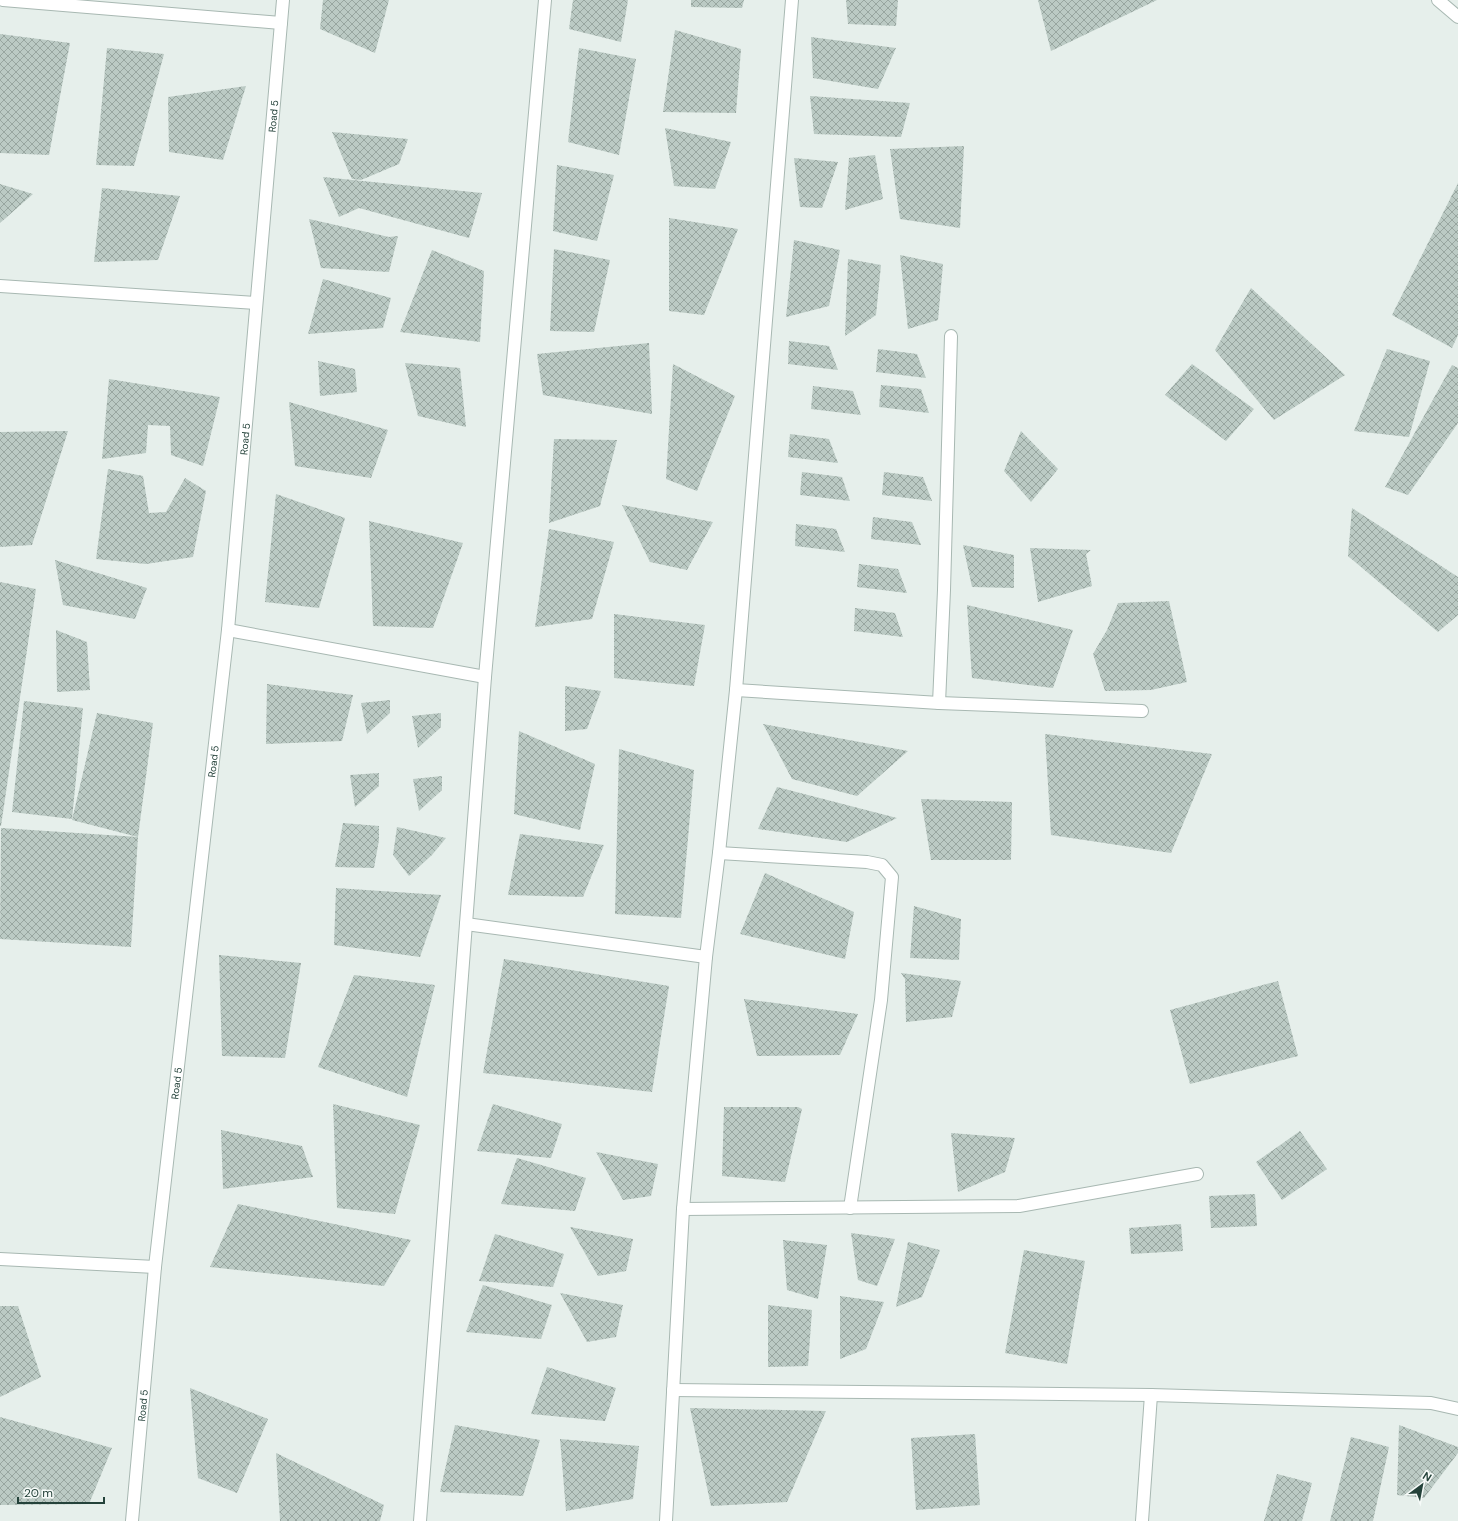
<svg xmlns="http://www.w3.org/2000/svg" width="1458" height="1521" font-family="'DM Sans',sans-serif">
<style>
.building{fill:url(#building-cross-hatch)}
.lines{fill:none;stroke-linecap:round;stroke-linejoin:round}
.minor-casing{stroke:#a8b8b2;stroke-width:14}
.minor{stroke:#fff;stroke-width:12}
.labels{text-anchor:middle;stroke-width:3.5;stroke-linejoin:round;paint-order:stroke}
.street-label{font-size:10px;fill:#24423a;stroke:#f7fbf9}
</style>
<defs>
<pattern id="building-cross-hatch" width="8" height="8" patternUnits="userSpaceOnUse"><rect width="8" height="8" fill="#bbcac4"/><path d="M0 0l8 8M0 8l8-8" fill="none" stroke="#98a6a0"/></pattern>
</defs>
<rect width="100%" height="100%" fill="#e6efeb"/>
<!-- building -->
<path class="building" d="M323,0H389L375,53L320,29Z
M573,0H628L621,42L569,29Z
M691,0H744L742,8L691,7Z
M846,0H898L896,26L848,24Z
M1038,0H1157L1051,51Z
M675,30L741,49L736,113L663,112Z
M0,34L70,43L49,155L0,153Z
M811,37L896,48L878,89L813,78Z
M107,48L164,54L134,166L96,165Z
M579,48L636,59L619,155L568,142Z
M246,86L223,160L169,152L168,97Z
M810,96L910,103L901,137L814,134Z
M665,128L731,142L715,189L674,186Z
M332,132L408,139L399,164L361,180L352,179L349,173Z
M964,146L960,228L900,219L890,149Z
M875,155L883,199L845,210L849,158Z
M794,158L838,162L822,208L800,207Z
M557,165L614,175L597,241L553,231Z
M323,177L482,193L469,238L359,208L339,217Z
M1458,183V335L1452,348L1392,315Z
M0,184L33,194L0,223Z
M102,188L180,196L158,260L94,262Z
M669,218L738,229L704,315L669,311Z
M309,219L389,237L398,236L389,272L321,268Z
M794,240L840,250L829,306L786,317Z
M554,249L610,260L594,332L550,331Z
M432,250L484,271L480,342L400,332Z
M900,255L943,264L938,320L908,329Z
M848,259L881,265L876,315L845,336Z
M323,279L391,298L383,328L308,334Z
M1251,288L1345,375L1274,420L1215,350Z
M789,341L829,346L838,370L788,364Z
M649,343L652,414L543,395L537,354Z
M878,349L917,354L926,378L876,372Z
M1387,349L1430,361L1409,437L1354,431Z
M318,361L355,369L357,392L320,396Z
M405,363L460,368L466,427L418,416Z
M673,364L735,396L697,491L666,479Z
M1192,364L1254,409L1226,441L1165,395Z
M1452,365L1458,368V423L1408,495L1385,487Z
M109,379L220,397L203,466L171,455L170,426L148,425L146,453L102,459Z
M881,385L921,389L929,413L879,407Z
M813,386L853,391L861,415L811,409Z
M289,402L388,430L371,478L295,466Z
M68,431L32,545L0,547V432Z
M1021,431L1058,469L1031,502L1004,471Z
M790,434L829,439L838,463L788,457Z
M554,439L617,440L600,506L549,523Z
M108,469L143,476L149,513L166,512L185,478L206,491L193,557L146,564L96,559Z
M802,472L842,477L850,501L800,495Z
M884,472L923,477L932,501L882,495Z
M276,494L345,518L319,608L265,602Z
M622,505L713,522L687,570L650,562Z
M1352,508L1458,577V615L1438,632L1348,556Z
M873,517L912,522L921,545L871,539Z
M369,521L463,543L433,628L373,626Z
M796,524L836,529L845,552L795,546Z
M549,529L614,542L592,619L535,627Z
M963,545L1014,555V588L972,587Z
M1030,548L1091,550L1086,554L1092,586L1038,602Z
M55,560L147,588L135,619L63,605Z
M859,564L898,569L907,593L857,587Z
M0,582L36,589L1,826H0Z
M1169,601L1187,682L1151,690L1105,691L1093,654L1107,630L1118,603Z
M967,605L1073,630L1053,688L972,678Z
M855,608L895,613L903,637L854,631Z
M614,614L705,625L694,686L614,678Z
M56,630L87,642L90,690L57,692Z
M267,684L353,695L342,741L266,744Z
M565,686L601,691L587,729L565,731Z
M390,700V713L367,734L361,703Z
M24,701L83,708L72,819L12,812Z
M97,713L153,723L138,837L131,947L0,939L1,828L138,837L72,820Z
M441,713V727L418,748L412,716Z
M763,724L908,751L857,796L792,779Z
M519,731L595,764L580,830L514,814Z
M1045,734L1212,754L1171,853L1051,835Z
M619,749L694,770L681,918L615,914Z
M379,773V786L355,807L350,775Z
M442,776V790L419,811L413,779Z
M777,787L897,818L847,842L758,829Z
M921,799L1012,802L1011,860H931Z
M343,823L379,826V840L374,868L335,867Z
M397,827L446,838L432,855L409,876L393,855Z
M520,834L604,845L583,897L508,895Z
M765,873L854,912L845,959L740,934Z
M336,888L441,895L420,957L334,945Z
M914,906L961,919L959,960L910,958Z
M219,955L301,963L285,1058L222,1056Z
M504,959L669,986L652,1092L483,1073Z
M901,973L961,981L952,1017L906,1022L905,979Z
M354,975L435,985L407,1097L318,1067Z
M1278,981L1298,1056L1190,1084L1170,1010Z
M744,999L858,1014L840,1055L757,1056Z
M333,1104L420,1125L395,1214L337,1208Z
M493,1104L562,1124L551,1158L477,1151Z
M724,1107H798L802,1109L785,1182L722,1176Z
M221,1130L302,1146L313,1177L223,1189Z
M1300,1131L1327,1169L1282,1200L1256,1162Z
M951,1133L1015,1138L1005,1172L958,1192Z
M596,1152L658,1164L651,1196L623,1200Z
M517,1158L586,1178L575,1211L501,1204Z
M1255,1194L1257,1226L1211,1228L1209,1196Z
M238,1204L411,1240L384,1286L210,1267Z
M1181,1224L1183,1251L1131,1254L1129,1228Z
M570,1227L633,1239L626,1271L598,1276Z
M851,1233L895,1239L877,1286L858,1280Z
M495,1234L564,1254L553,1287L479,1281Z
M783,1240L827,1245L818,1299L787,1290Z
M908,1242L940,1250L922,1297L896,1307Z
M1024,1250L1085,1261L1067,1364L1005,1353Z
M483,1285L552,1305L541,1339L466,1332Z
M560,1293L623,1305L616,1337L587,1342Z
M840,1296L884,1302L866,1349L840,1359Z
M768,1305L812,1310L808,1366L768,1367Z
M0,1306H18L41,1377L0,1397Z
M547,1367L616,1388L605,1421L531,1414Z
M190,1388L268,1419L237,1493L198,1478Z
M690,1408L826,1411L787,1502L711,1506Z
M0,1417L112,1448L89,1504L0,1505Z
M455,1425L540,1440L523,1496L440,1492Z
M1399,1425L1458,1447V1453L1424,1498L1397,1495Z
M975,1434L980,1505L916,1510L911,1438Z
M1351,1437L1389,1447L1373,1521H1330Z
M560,1439L639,1446L633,1499L566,1511Z
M276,1453L384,1505L380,1521H280Z
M1277,1474L1312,1483L1302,1521H1264Z"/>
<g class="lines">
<!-- minor casing -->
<g class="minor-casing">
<g id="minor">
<path d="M3,0L281,23"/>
<path d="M1438,0L1458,17"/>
<path d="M0,286L256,303"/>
<path d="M228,630L485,677"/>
<path d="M736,690L939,703L1142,711"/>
<path d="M939,703L944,590L951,336"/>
<path d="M719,853L867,862L882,865L892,877L881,1000L850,1208"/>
<path d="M466,924L706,957"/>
<path d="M683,1209L1019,1206L1197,1174"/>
<path d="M0,1259L155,1267"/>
<path d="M673,1390L1151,1395L1431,1403L1458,1409"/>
<path id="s1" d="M132,1521L155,1267L228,630L283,0"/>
<path d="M420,1521L485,677L545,0"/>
<path d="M666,1521L683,1209L706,957L719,853L736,690L792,0"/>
<path d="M1142,1521L1151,1395"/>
</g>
</g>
<!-- minor -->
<use href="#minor" class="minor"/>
</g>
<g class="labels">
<!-- street labels -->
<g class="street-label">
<text dy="4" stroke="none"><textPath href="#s1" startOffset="1412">Road 5</textPath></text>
<text dy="4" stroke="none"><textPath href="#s1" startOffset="1088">Road 5</textPath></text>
<text dy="4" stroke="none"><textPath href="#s1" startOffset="764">Road 5</textPath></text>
<text dy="4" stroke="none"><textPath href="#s1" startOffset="440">Road 5</textPath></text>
<text dy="4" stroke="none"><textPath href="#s1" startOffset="116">Road 5</textPath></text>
</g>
</g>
<!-- north arrow -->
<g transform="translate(1422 1485) rotate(32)" stroke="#f7fbf9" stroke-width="3" paint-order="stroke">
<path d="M0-3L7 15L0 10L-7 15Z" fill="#24423a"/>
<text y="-6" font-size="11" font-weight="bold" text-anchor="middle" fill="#24423a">N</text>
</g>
<!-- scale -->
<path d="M18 1497v6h86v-6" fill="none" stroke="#24423a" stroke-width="2"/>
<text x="24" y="1497" font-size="12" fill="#24423a" stroke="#f7fbf9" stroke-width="3" paint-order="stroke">20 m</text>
</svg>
